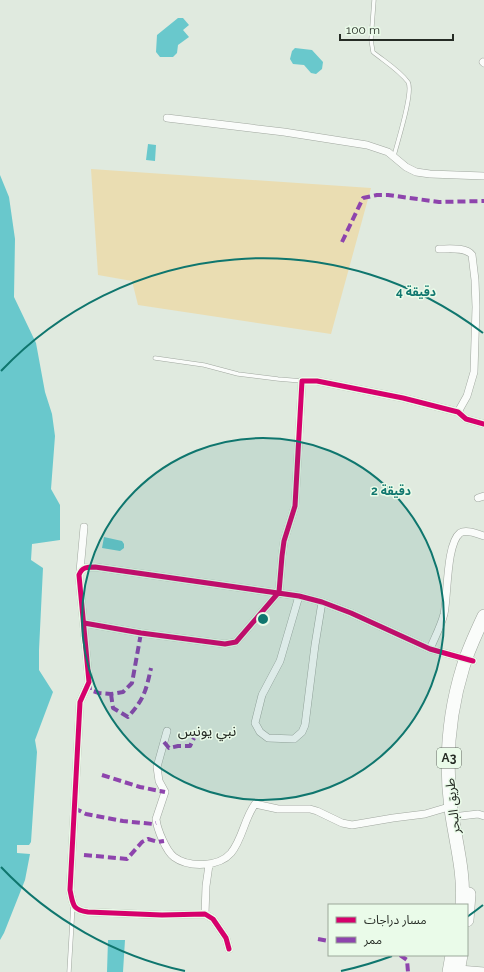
<svg xmlns="http://www.w3.org/2000/svg" width="484" height="972" font-family="Raleway,'Noto Sans Arabic',sans-serif">
<style>
.green{fill:#eaddb2}
.water{fill:#69c8cc}
.lines{fill:none;stroke-linecap:round;stroke-linejoin:round}
.lane-casing{stroke:#a0a79f;stroke-width:4.5}
.street-casing{stroke:#a0a79f;stroke-width:8}
.highway-casing{stroke:#a0a79f;stroke-width:14}
.lane{stroke:#fafcfa;stroke-width:3.5}
.street{stroke:#fafcfa;stroke-width:7}
.highway{stroke:#fafcfa;stroke-width:13}
.quiet{stroke:#8e44ad;stroke-width:4;stroke-dasharray:8 4;stroke-linecap:butt}
.cycleway-casing{stroke:#eafbe9;stroke-width:8}
.cycleway{stroke:#d6006c;stroke-width:5}
.ring{fill:none;stroke:#0f766e;stroke-width:2}
.labels{text-anchor:middle;stroke-width:3;stroke-linejoin:round;paint-order:stroke}
.shield{fill:#eafbe9;stroke:#60695f;stroke-width:1}
.shield-label{font-size:12px;font-weight:bold;fill:#252b24}
.street-label{font-size:13px;fill:#252b24;stroke:#eafbe9}
.quarter-label{font-size:15px;fill:#252b24;stroke:#eafbe9}
.centre{fill:#0f766e;stroke:#eafbe9;stroke-width:2}
.ring-label{font-size:12px;text-anchor:middle;font-weight:bold;fill:#0f766e;stroke:#eafbe9;stroke-width:3;stroke-linejoin:round;paint-order:stroke}
</style>
<rect width="100%" height="100%" fill="#e0eadf"/>
<!-- green -->
<path class="green" d="M91,169L371,188L331,334L138,305L132,281L98,275Z"/>
<!-- water -->
<path class="water" d="M178,18H183L189,25L183,30L189,37L178,45L177,53L173,57H160L156,52L157,35Z
M295,48L312,50L323,62L322,69L316,74L311,73L304,65L293,64L290,59L292,51Z
M148,144L156,145L155,161L146,160Z
M0,175L9,197L15,239L14,297L36,343L45,392L52,414L55,436L51,489L60,505V540L32,544L31,560L43,568L39,650V670L53,692L35,740L37,752L31,842L29,845H17V853L30,854L25,880L4,933L0,940Z
M104,537L122,541L124,544V548L120,551L102,548Z
M108,940H125L123,972H107Z"/>
<g class="lines">
<!-- lane casing -->
<g class="lane-casing">
<path id="lane" d="M374,0L371,40L373,52C384,61 399,70 408,82C414,92 397,143 394,156
M155,358L204,365L238,374L278,379L302,381
M69,972L73,905"/>
</g>
<!-- street casing -->
<g class="street-casing">
<path id="street" d="M483,62L484,63
M167,118L284,132L367,145L388,152L406,167L416,172L430,174L484,176
M439,249C449,249 466,247 472,255L475,280L476,307L474,372L467,396L458,412
M478,498L484,496
M80,571L84,527
M299,596L280,661L262,695L255,723L260,732L268,738L294,739L302,732L305,725L315,645L322,602
M84,623L141,633L225,644L236,642L279,592L282,556L284,541L295,506L302,381H317L403,398L458,412L466,419L484,424
M430,649C435,637 441,626 444,614C448,596 446,544 460,533C466,529 478,534 484,536
M167,731L157,767L159,781L165,792L156,819C157,829 166,851 174,857C189,868 219,867 231,853C243,838 244,819 255,804L278,809H310L317,811L342,823L352,825L393,818L425,814L452,806
M452,817L478,814L484,816
M205,914L206,886L209,865
M229,949L226,938L213,919L205,914L162,915L88,912C72,910 73,904 70,890L80,702L89,682L79,575C82,567 87,567 95,567L299,596L322,602L351,613L430,649L473,661
M459,969L484,971"/>
</g>
<!-- highway casing -->
<g class="highway-casing">
<path id="highway" d="M462,905C465,873 455,840 451,809C445,762 449,712 463,667C468,650 476,633 484,616
M467,920L469,894
M449,972L452,955
M458,972L461,955"/>
</g>
<!-- lane -->
<use href="#lane" class="lane"/>
<!-- street -->
<use href="#street" class="street"/>
<!-- highway -->
<use href="#highway" class="highway"/>
<!-- quiet -->
<path class="quiet" d="M342,242L363,198L377,195H388L439,202L484,201
M89,682L90,690L99,693L111,694L123,692L132,683L141,633
M111,694L113,708L128,717C144,699 146,691 151,668
M164,742L169,748L178,746H190L194,738
M102,775L140,787L165,792
M74,808L86,814L123,821L153,824L156,823
M84,855L127,859L142,842L148,839L158,842L164,841
M318,939L329,941
M400,955L407,960L408,972"/>
<!-- cycleway casing -->
<g class="cycleway-casing">
<path id="cycleway" d="M84,623L141,633L225,644L236,642L279,592L282,556L284,541L295,506L302,381H317L403,398L458,412L466,419L484,424
M229,949L226,938L213,919L205,914L162,915L88,912C72,910 73,904 70,890L80,702L89,682L79,575C82,567 87,567 95,567L299,596L322,602L351,613L430,649L473,661"/>
</g>
<!-- cycleway -->
<use href="#cycleway" class="cycleway"/>
</g>
<!-- distance rings -->
<circle cx="263" cy="619" r="181" fill="#0f766e" fill-opacity=".12"/>
<g class="ring">
<circle cx="263" cy="619" r="181"/>
<path d="M483 905A361 361 0 0 1 467 917M392 956A361 361 0 0 1 341 971M185 971A361 361 0 0 1 1 867M1 371A361 361 0 0 1 483 333"/>
</g>
<g class="labels">
<!-- shield labels -->
<rect class="shield" x="437" y="748" width="24" height="20" rx="3"/>
<g class="shield-label">
<text x="449" y="762">A3</text>
</g>
<!-- street labels -->
<g class="street-label">
<text transform="translate(452 806) rotate(-96)" y="5">طريق البحر</text>
</g>
<!-- quarter labels -->
<g class="quarter-label">
<text x="207" y="736">نبي يونس</text>
</g>
</g>
<circle cx="263" cy="619" r="6" class="centre"/>
<g class="ring-label">
<text x="416" y="296">4 دقيقة</text>
<text x="391" y="495">2 دقيقة</text>
</g>
<!-- legend -->
<rect x="328" y="904" width="140" height="52" fill="#eafbe9" stroke="#9ba89a"/>
<rect x="336" y="917" width="20" height="6" fill="#d6006c" stroke="#9ba89a"/>
<text x="364" y="924" font-size="12" fill="#252b24">مسار دراجات</text>
<rect x="336" y="937" width="20" height="6" fill="#8e44ad" stroke="#9ba89a"/>
<text x="364" y="944" font-size="12" fill="#252b24">ممر</text>
<!-- scale -->
<path d="M340 34v6h113v-6" fill="none" stroke="#252b24" stroke-width="2"/>
<text x="346" y="34" font-size="12" fill="#252b24" stroke="#eafbe9" stroke-width="3" paint-order="stroke">100 m</text>
</svg>
